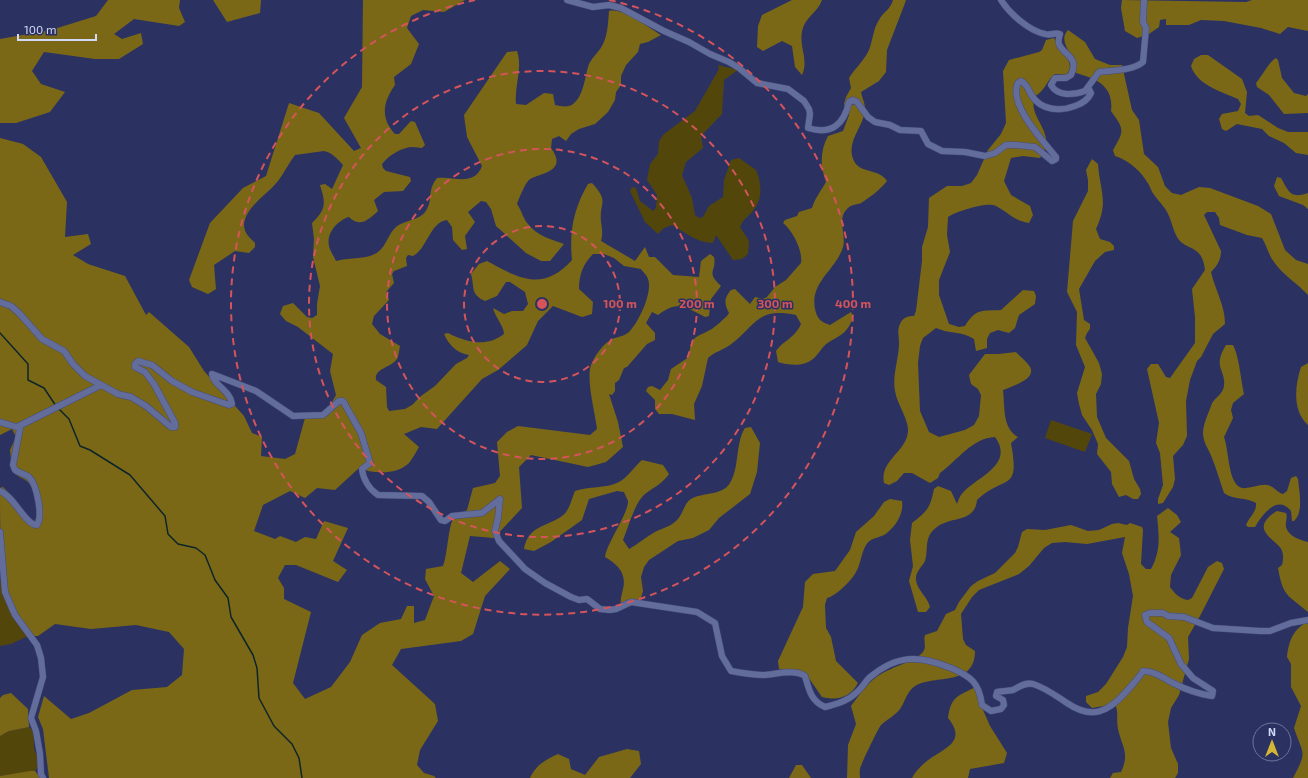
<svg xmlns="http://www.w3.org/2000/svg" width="1308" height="778" font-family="'Exo 2',sans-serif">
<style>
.green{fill:#53460b}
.forest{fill:#7b6817;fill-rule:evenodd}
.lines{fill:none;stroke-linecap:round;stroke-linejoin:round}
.stream{stroke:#0c252b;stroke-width:1.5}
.minor-casing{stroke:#464d79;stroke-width:7}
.minor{stroke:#636d9b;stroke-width:6}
.ring{fill:none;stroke:#d5545c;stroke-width:2;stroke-dasharray:7 5}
.centre{fill:#d5545c;stroke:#2b3261;stroke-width:2}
.ring-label{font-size:12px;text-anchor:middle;font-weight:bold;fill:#d5545c;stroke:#2b3261;stroke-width:3;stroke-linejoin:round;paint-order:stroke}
</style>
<rect width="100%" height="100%" fill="#2b3261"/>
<!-- green -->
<path class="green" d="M718,65L738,70L724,80L722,114L701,136L703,148L686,162L682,175L692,198L695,215L699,218L703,217L709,206L723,197L724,180L731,160L739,158L756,170C762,184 763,200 752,212C747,218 743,219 740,227L749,241L748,254L742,259L733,260L716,235L713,243C698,243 684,232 672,225L664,228L658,234L645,222L630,191L632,187L636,188L640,201L653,211L656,208L657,195L647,180L650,164L658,154L659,141L664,134L695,111L719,69Z
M1051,420L1092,434L1085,452L1045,438Z
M0,575L1,583L28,636L11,644L0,646Z
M29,727L34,732C34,741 32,751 39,758V765L35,771L0,776V736L9,731Z"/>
<!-- forest -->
<path class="forest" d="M108,0H180L179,8L185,22L179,26L134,19L114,34L122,39L141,33L143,44L119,59H95L44,52L32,71L41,84L65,92L50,112L16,123H0V39L51,30L96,16Z
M213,0H261L260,13L227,22Z
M363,0H465L444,12L423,10L411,16L407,28L419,44L411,64L394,77L395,85C383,102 380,118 395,134H399L411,121L415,122L425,145L422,148C419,148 416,147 413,147C402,147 389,155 382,164L383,168L386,171L410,177L411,181L403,191L384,192L374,200L378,211C368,220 360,228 349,217C338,220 326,233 329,246C330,251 334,256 336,261C348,257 368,260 378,252C387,245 388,234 396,227C406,219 421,221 427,209C433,198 427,191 437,178C454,176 474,187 482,166L467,137L464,115L507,52L517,51C523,69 514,86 516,104L526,105L544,93L553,94L555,105C561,106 568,108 573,104C584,96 585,75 589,64C593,56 600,51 603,44C608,34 608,22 609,11C623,7 649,28 661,35L648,42L640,44L638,52L626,65L621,76V85L616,92L615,100L608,112L595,124L579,129L571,134L566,141L559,136L552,139L551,148C570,174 535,173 528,181C524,186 519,198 517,204C522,211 523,219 528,224C537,236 551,239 564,244L550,261H541L526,253L496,226L491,209L486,202L481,201L468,212L475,222L465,236L467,249L462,250L453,240L452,227L447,220C430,222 427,249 413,256L408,255L406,258L407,266L394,271L392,274L394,283L386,292L389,300L374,316L372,324L380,334L400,346C399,350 399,355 397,359C391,368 374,368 376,380L386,387L387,407L389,411L405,409L412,405L421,396L435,386L456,364L467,358L469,355C457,353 449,345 444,334L448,333C466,342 486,348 504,334C504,326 495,317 493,308L504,314L512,311H523L528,304L525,292L510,282H506L497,296L485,301C470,294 475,288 471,274L479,264L487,261C520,279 543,292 572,260C569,231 574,208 588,184L592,183C610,203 599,201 601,222C602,229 603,234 601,241L635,261L645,247L649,257H655L673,275L699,277L701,261L710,254L714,257C717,272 705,271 721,286L711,299L709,316L705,317C685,307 678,300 658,315L652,312L646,323L655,333V340L647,344L627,367L624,368L619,380L615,383V391L612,395L609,394L618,422L623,447L606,462L588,467L531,455L519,467L522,508L494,538L470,536L461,573L473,582L500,561L510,569L485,596L473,634L461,641L401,649L392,665L435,704L438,721L420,750L417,765L424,773L434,776L436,778H49L43,729L38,717L44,696L71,719L89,713L132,690L167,687L182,675L184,649L169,632L136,625L91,629L55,624L38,636H28C21,627 13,618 8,608C0,575 0,524 0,488L3,487L7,491L29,520L35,522C38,510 37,491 28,482C23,478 16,476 12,471L10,450L16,437L12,429L0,435V138L23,144L41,157L67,202L65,237L88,234L91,244L73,255L88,264L125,276L146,315L149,312L189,347L204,371L244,416L252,433L262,437L261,456L285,459L295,454L305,418L324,416L336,395L330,371L333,354L298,327L286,321L280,314L283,306L293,303L307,317L312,318L317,315V304L320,286L313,257L314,239L312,223C326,209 326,204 320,185L325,184L332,189L343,165C338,159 331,152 324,151L295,155C289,163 284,173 278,181C268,194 245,207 244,225C244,233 250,238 255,243V247L249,253L235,251L214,265L216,289L208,294L192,287L189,280L210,223L243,188L266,176L289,103L319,113L354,151L361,148L344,118L362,87ZM593,254H604L614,258L624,266L641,269C643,272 647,275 648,279C653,292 639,322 629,332C625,336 617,337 612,339C603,344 595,355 591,365C586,380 595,412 597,429L590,435L518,426L507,432L497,442L500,476L495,483L473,488L467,510C463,512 458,514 455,516C448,523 448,554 443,566L426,569L425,579L434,596L425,620L414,623V606H407L401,619L380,623L362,635L350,662L331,687L305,699L293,683L311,612L284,599V588L278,578L285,565H296L338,582L347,570L333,561L348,528L324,521L316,539L305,537L296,542L280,536L275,539L254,531L263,505L290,491L305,498L317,488L335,490L359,468C373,474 397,475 409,463C413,458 416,452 419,447L404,434L421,427L437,429L482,379L498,370L527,345L538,321L553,306L582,317L592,314L593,302L579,289C579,275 583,264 593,254Z
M792,0H822C818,12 805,17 802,31C799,48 809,59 802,75L795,67L792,46L782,41L763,51L757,47L758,26L762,15Z
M893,0H906L905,3L887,50L886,72L879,81L861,92C862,98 866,105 865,111C863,127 845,143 854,161C860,174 879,168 887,181C881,189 869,198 861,203C856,205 851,204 847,209C836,220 848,237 842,250C833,272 810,283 815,309C817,319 821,322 830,325L851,312L853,316C848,336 837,335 824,346C821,349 819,353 816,356C807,367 791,366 778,362L776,351C785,339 794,339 801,324L796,315C756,307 757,325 730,345C723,350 714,352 708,358L702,386L694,404L695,420L672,414H659L655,409V400L646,391L648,387L652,386L660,390L668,380L671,369L689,357C691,336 693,339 710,330C716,327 722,320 727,316L729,313C724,303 724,298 731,290L735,289L750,304L755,297L763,299L767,297L775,287L786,280L801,263C803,251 793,231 783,223L785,220L797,216L799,212L812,208C815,198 821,191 826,182C820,166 820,151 828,136L843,131L849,115L844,104L846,97L851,88L849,78C855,68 864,61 869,50C873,40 873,29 879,20C883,12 891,9 893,0Z
M1122,0L1246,2L1252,0H1308V31L1288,27L1280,34L1261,28L1224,21L1201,20L1189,25H1166V19L1160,20L1159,27L1149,34L1137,38L1125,31L1121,8Z
M1068,30L1085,42L1095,59L1110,65H1122L1132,110L1139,120L1144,154L1158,167L1165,186L1172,193L1181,195L1199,187L1210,188L1258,206L1271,214L1285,250L1296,260L1308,264V295C1297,283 1283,275 1274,262C1268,254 1267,246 1262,238L1247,235L1220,225L1219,218L1215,212H1207L1204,215L1221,251C1221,260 1217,266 1211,272C1215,290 1225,305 1225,324L1213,334L1201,357L1197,361L1190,380L1186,401L1187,436L1183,445L1173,456L1175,479L1173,487L1163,503L1158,504V499L1163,485L1160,453L1156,443L1159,423L1147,369L1151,364H1158L1166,377L1170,378L1195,343V317L1192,289L1205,270C1202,243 1186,252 1177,237C1173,230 1172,223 1169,216C1166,208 1160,203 1155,196C1152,193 1151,189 1149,185C1141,171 1130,161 1115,156L1113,150C1124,131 1125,130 1111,111C1114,86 1097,79 1076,73C1077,56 1056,43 1068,30Z
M1054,38C1059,49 1078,63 1066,75L1055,74C1046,81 1046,90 1034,97C1028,120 1059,133 1040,158L1023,156L1011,158L1004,181L1011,195L1030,206L1033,215L1029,223C1014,221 1008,212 996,206C988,201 955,212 948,217L947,235L950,252L939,280V295L949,324L959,327L965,326C976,308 982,311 1001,310L1023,290L1034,291L1036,296L1035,304L1019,315L1015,328L1009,333L998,330L990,333L987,339V348L976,351L974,339C962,331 949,334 936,328L923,338L920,346L918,363L920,411L929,432L939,437L965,430L974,425L979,416L981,395L978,389L971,384L969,375L985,354H999L1016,352C1019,356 1024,359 1027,363C1042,378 1012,386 1003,390C1005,407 1002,428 1018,437L1011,443C1020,493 1006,474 977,500C975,523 951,516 937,527C923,537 929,549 925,561C922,567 915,572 916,580C917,590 927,596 930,607L926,612H918L909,581L913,566L910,540L912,523C927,511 930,509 934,489L938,486L951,491L957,504C958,501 959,498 961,495C973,478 1016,466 995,437C972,438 958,460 940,473L938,478L930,483L912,473H904L897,481L889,485L884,483C879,460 909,451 908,429C907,416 897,404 895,391C892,375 899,359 899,343C899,337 897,330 900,324C903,317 908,316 914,316L916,311L922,261V247L928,227L929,198L947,186H962L971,183L977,175L988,150L1001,134L1006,123L1003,71L1009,60L1039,52L1042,50L1046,40Z
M1201,55H1208L1242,79L1247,92L1245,113L1249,116L1258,115L1278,128L1288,132H1308V155L1296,153L1284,143L1269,136L1262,129L1237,124L1226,131L1222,129L1219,119L1222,114L1238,111L1241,104L1238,99C1222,92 1197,85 1191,66L1194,59Z
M1276,58L1278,60L1282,78L1294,93L1306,96L1308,94V113L1284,114L1269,95L1257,87L1256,83C1262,76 1269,62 1276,58Z
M1092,159L1098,164C1100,192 1109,201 1096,229L1100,239L1110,242L1114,246V250L1105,252L1095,261L1079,289L1084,320L1090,324V329L1087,333L1085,338L1099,363L1102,374L1101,384L1096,394L1097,417L1106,438L1129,461L1134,479L1140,489L1141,494L1138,499H1133L1126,495L1119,497L1112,484L1111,472L1097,454L1098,444L1092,430L1082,415L1079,404L1077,393L1085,367L1076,345L1077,312L1067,292L1073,221L1088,191V180L1086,170Z
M1277,177L1281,178C1289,192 1290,199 1308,193V209L1303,205L1279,196L1274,186Z
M1226,345H1233C1239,356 1241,380 1244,394L1233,403L1231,410L1233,418L1224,437C1229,450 1228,485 1242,488C1250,489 1259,484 1267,485C1274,486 1277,493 1283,494L1287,491L1291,478L1296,476L1298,479C1299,491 1304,512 1294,521H1292L1291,511C1277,494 1262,515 1255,527H1248L1246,525C1249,517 1257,512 1256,503C1247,497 1233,500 1224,493C1220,482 1217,470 1212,458C1209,449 1203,443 1203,433C1203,425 1208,414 1211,406C1213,398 1223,395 1224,386C1226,369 1212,368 1226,345Z
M1308,363V425C1292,411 1295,385 1301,367Z
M751,427L760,443L757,472L750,494L719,518L709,530L693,538L678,541L649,560L644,567L641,577L643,591L640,601L621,604C620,598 622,595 623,589C627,573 617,564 605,557C607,543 629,512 628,501C627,498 625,495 624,492L617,491L589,499L582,520L551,542L534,551L524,549C528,526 546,527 562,516C569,512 572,498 575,491C589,486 605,489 619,482C628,477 634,467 642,460L663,465L669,474C662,484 654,487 645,494C635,502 628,528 623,540L629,549C638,544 646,537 655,532C661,529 671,526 676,521C683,515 684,503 691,499C703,492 722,496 730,483C740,466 735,444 745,428Z
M890,499L902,501C904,514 895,528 884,535C878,538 870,538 866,545C861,553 861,564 856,572C852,580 836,596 827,598L825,605L826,628L831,637L836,661L858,683C850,697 839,701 822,697L806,674L779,669L778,661L803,607L805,582L813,574L835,571L850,550L856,532L874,516L884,502Z
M1168,508L1177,515L1181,522L1170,532L1179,538L1181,555L1171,575L1170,587C1175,594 1180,599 1188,600L1192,598L1208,567L1217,561L1222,563L1224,569L1200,616L1188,637L1189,659L1179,695L1171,708L1168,722L1171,748L1178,764V773L1175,778H1110L1113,773L1121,772C1130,753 1122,747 1118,729C1116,720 1119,712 1115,704L1092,708L1086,702V696L1098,692L1106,684L1123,657L1127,647L1128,628L1133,596L1129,574L1122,553L1125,537L1087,544L1065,542L1052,543L1044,548L1029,566L1019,574L979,590L972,597L961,614L963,639L966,645L975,651C975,687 935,674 915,686C907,691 905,702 900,709C895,716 887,719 881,725C878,729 863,760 861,766C859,769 860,775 860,778H847L848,745L856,724L851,706C859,695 870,680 881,674C892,667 916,661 923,652C927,647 923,641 925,635L937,631L946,614L955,610L959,602L971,586L978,581L995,573L1015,553L1018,547L1022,532L1027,529L1045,530L1071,525L1088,531L1099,530L1112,524L1118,523L1127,525L1130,523L1142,527L1143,530L1141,564L1146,569H1151C1161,551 1159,536 1157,516Z
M1277,511L1286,513C1288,518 1285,522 1286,527C1288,536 1300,540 1308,542V612C1288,595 1283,597 1278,568L1282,565C1287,545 1274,545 1266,533C1259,524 1270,515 1277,511Z
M1308,621V778H1293C1308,750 1303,755 1294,728L1301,706L1291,687V664L1287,657C1289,640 1293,630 1308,621Z
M976,687L980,703L990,726L1007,753L1004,763L970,769L968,778H912C916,770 924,763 931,758C948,747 966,740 948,718C951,697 957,696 976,687Z
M11,693L28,709L29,727L9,731L0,736V698L3,695Z
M627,749L639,751L641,764L630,778H530C536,765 545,760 558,754L569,759L571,769L585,775L599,757Z
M796,765H802L811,778H789Z
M30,771H35L41,778H0V776Z"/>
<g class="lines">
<!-- stream -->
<path class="stream" d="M0,333L28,364V380L44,388L56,406
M58,408L69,419L80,446L90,450L130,475L165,516L168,534L178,544L196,548L205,555L215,580L228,598L231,617L253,655L257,668L259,698L274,726L292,744L299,758L302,778"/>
<!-- minor casing -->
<g class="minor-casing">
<path id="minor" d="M567,0L593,7L609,5L621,8L664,31L689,42L710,54L729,62L739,68L757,83L788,89L804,101L809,109L810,114L808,128C831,135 844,125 849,102L853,100L857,102L868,117L875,122L890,125L900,130L921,131L928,144L942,151L965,152L985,156L995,153L1006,145H1015L1035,147L1052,161L1056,159V157C1043,141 1008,104 1018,83L1021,81C1028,85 1028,90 1032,96C1041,110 1060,112 1075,106C1081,104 1088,100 1091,93L1089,89H1087
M1001,0C1009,13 1029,31 1045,34C1051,36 1054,32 1060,34C1059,37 1058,41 1059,44C1063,55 1080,57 1071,75L1066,78H1055L1051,85C1058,97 1074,95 1085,91L1099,72C1113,70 1132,71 1143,62L1146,28L1143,22L1144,0
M0,302L11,306L19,313L42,339L64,351L73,364L85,376L118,394L131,397L146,406L171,427H175V423L154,384L145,372L135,367V364L138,361L152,365L172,381L192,392L229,405L232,404C231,391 213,385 212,374L256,391L293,416L323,415L339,401H343L361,433L370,463L362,469C363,479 369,489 378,495L422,496L429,502L441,520L445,521L452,516L482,513L500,499L498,518L495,531L499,541L525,569L545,583L571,597L579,600L587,599L600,609L610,610L616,609L631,602L697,612L715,623L722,656L731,671C742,673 754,675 765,675C778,674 793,669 805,676C809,690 811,701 825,707C837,704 848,701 857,692C862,688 865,682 869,678C897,654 919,655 951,668C972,677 979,683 982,705L991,711L1001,709L1004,705L1003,700L996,696L997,692C1002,691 1008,691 1013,690C1019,687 1025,682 1033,684C1046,688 1056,696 1067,703C1092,720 1108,712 1126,692C1132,685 1138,679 1143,671C1156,671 1164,679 1175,684C1187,690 1199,694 1212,696L1213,691L1193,678L1181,664L1169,638L1147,622L1145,615L1150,613H1163L1168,616L1184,617L1213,628L1260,631H1270L1291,623L1308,620
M0,422L20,428L13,465L15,470C19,473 25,474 29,477C37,485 43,516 37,525C25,525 15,497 0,491
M17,427L101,385
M0,532L5,592L15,615L37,645L41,658L43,677L31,718L36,731L40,754L41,774L43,778"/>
</g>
<!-- minor -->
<use href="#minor" class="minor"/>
</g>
<!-- distance rings -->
<g class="ring">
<circle cx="542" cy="304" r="78"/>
<circle cx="542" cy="304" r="155"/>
<circle cx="542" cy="304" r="233"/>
<path d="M609 0A311 311 0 1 1 475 0"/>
</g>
<circle cx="542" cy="304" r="6" class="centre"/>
<g class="ring-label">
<text x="620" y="308">100 m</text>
<text x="697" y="308">200 m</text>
<text x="775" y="308">300 m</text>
<text x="853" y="308">400 m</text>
</g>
<!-- north arrow -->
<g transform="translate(1272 742)"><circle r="19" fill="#2b3261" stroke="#6e759d"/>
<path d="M0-3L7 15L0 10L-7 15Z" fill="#d4b635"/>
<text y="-6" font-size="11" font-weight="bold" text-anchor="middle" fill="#d2d9f7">N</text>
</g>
<!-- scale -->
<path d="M18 34v6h78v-6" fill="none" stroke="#d2d9f7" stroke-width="2"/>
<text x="24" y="34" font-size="12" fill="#d2d9f7" stroke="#2b3261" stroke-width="3" paint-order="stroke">100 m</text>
</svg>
